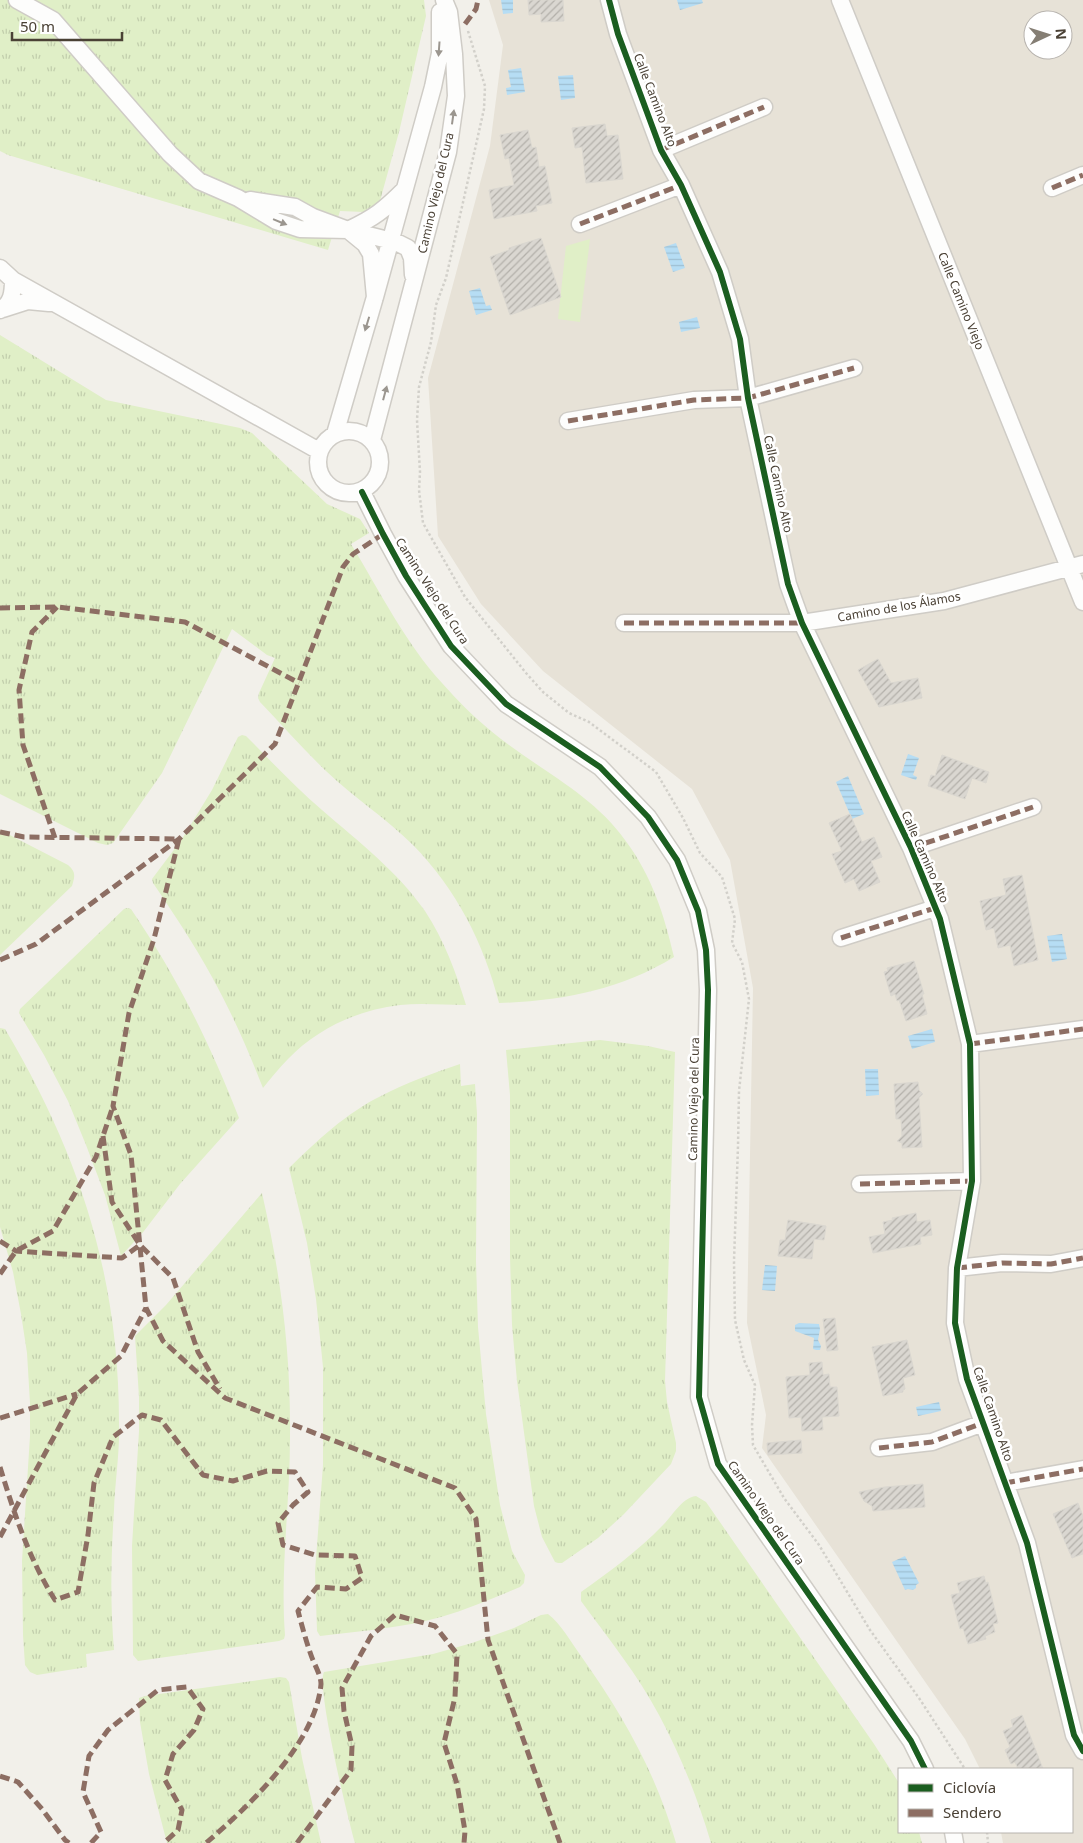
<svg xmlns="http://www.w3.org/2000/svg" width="1083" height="1843" font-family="'Noto Sans',sans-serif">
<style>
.residential{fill:#e7e2d7;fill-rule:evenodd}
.grass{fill:url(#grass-tufts)}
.pitch{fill:#e0efc7}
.water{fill:url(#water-rules)}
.building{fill:url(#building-hatch);stroke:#dad7d0}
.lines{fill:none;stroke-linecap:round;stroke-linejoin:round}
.minor-casing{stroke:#cfccc6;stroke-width:19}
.path{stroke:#d2d0ca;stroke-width:2.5;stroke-dasharray:2.5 2.5;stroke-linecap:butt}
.minor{stroke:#fdfdfc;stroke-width:16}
.quiet{stroke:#8d6e63;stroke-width:5;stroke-dasharray:10 5;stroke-linecap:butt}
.cycleway-casing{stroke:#fff;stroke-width:9}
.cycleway{stroke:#1b5e20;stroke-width:6}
.oneway{fill:#9b968f}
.labels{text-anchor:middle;stroke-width:5;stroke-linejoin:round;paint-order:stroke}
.street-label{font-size:12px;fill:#4a4135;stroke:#fff}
</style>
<defs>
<pattern id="grass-tufts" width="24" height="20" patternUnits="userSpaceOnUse" patternTransform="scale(1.25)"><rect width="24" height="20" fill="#e0efc7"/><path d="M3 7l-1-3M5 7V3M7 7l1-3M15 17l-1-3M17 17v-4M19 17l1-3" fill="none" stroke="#c2ceac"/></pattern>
<pattern id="water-rules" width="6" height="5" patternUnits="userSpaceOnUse" patternTransform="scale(1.25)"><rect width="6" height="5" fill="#b6ddf4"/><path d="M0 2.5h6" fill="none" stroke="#9ebfd2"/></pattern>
<pattern id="building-hatch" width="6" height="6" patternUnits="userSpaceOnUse" patternTransform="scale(1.25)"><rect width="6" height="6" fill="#dad7d1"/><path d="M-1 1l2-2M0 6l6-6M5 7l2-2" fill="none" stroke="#b3b0aa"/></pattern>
</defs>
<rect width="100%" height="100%" fill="#f2f0ea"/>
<!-- residential -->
<path class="residential" d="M489,0H1083V1843H1003L1001,1832H1072V1769H980L965,1739L762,1448L766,1415L747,1323L753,988L730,860L692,789L543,671L481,604L438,536L428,378L490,146L503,45ZM1033,20H1063V50H1033Z"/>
<!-- grass -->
<path class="grass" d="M0,0H424L426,16L399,132L378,208L364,212L340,211L328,250L8,155L0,151Z
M0,335L106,400L240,428L252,433L327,504L360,519L369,533L351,544C379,590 406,644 442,683C457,700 474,717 491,731C535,768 591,792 625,840C652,876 664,914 674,957C620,990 562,1001 499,1003C484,943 456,889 413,845C386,818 353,797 326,771C303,749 282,725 260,702L258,698L259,693L275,658L267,655L232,629L162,773L113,843L107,845L98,843L0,794Z
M242,735L246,736C271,761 295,787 322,810C359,842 397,871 425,911C444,940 456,972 466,1005C444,1005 422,1003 400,1005C358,1010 318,1028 288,1059C279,1068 271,1078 263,1088C248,1050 232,1013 212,977C194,944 174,914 153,883L152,879L182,839L212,790L238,737Z
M0,830L68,865C76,872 75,876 72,886L0,955Z
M127,908L131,909C177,977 209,1041 239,1118L180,1184L144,1231L121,1256L105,1195L86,1145L68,1101L44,1055L19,1013L20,1009L124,909Z
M0,1028L5,1029C80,1155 119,1277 119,1423C120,1452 115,1481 114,1510C111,1557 110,1603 114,1650L86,1654L87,1667L37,1675L30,1672L25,1665L23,1635L22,1561L30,1436V1403L27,1353L21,1314L13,1272L0,1227Z
M600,1040L648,1046L675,1052L665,1381L667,1402L676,1443V1451L671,1464L624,1514L598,1538L562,1563H558L555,1562L542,1537L534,1506L517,1381L512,1325L510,1257V1095L506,1050Z
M460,1064L461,1086L475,1084L477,1114L476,1261L478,1327L486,1414L500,1505L512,1551L525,1575L524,1583L520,1587C494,1598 468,1609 441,1617C402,1628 360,1631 320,1636L317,1631L315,1572L323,1465V1367L316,1299L307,1243L289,1168C317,1141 346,1113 381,1096C406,1083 433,1073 460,1064Z
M262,1193C281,1277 291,1351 290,1438C290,1504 280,1569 285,1635L284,1639L279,1641L138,1661L133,1655L132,1546L139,1431V1397L135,1336L166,1305Z
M696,1496L706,1502L874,1744L899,1783V1832H919L922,1843H711C698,1799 681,1756 659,1715C638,1675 608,1638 581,1601V1592C609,1572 638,1551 662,1526C672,1517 681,1498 696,1496Z
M548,1614C561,1624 571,1642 581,1656C623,1715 656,1773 676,1843H355C348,1819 316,1687 324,1672L433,1654L472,1643L514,1628L541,1615Z
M280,1677L286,1678L289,1682L302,1758L321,1843H167L149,1774L140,1722L139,1698L145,1696Z"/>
<!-- pitch -->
<path class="pitch" d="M590,239L580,322L558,319L566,246Z"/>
<!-- water -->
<path class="water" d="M501,0H513V13L503,14Z
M677,0H702L703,3L680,10Z
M521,68L525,92L507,95L506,88L511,87L508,70Z
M573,75L575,98L561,100L558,76Z
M676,243L685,268L673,272L664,247Z
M480,288L486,306L490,305L492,310L476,315L469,291Z
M697,317L700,328L681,332L679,322Z
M908,754L919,758L913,775L917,777L916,780L901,775Z
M848,776L864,814L852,819L836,782Z
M1062,934L1067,959L1052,962L1047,936Z
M932,1029L935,1042L912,1049L908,1036Z
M865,1069H878L879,1095L866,1096Z
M765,1265L777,1266L775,1291L762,1290Z
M799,1323L819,1324L820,1329L818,1340L821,1346L820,1350H816L813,1349L814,1338L795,1331V1325Z
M939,1402L941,1411L918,1416L916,1407Z
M905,1556L919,1583L916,1585V1588L913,1590L908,1589L905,1590L892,1562Z"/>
<!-- building -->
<path class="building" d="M528,0H563L564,21L541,22V14L529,15Z
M605,124L607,136L618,135L623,179L586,183L582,147L575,148L572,128Z
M528,130L532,148L536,147L539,167L545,166L552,203L536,206L537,211L494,219L489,190L514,185L509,158L505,159L500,135Z
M541,238L561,297L510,315L490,257L509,250V248Z
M878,659L891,683L918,678L922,698L879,707L858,670Z
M942,755L989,772L986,783L972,778L965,799L928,786L931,775L935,776Z
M850,814L862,842L874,837L882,857L871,861L880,882L859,891L854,879L845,883L832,854L842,851L829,823Z
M1022,875L1038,960L1014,966L1010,945L998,948L994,928L986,930L980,901L1006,895L1003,879Z
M914,961L924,994H922L927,1014L906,1021L899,1000L897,1001L895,994L891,996L884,972L888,971L887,968Z
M918,1082L919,1090L923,1094L919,1098L922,1147L902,1148V1143L897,1141L902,1136L901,1119H896L894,1084Z
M916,1213L917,1222L930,1220L932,1235L920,1237L921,1244L873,1253L869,1237L885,1234L883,1222L893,1220L892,1218Z
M788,1220L826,1226L824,1240L814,1239L812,1259L778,1256L780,1240H785Z
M835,1318L838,1350L827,1351L823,1319Z
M907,1340L915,1375L903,1378L905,1389L903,1390V1392L883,1396L872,1347Z
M822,1362L823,1375L829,1374L830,1387H837L839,1416L822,1417L823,1430L802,1431L801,1417L789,1418L786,1377L810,1375L809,1363Z
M801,1440L802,1453L768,1455L767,1443Z
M923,1484L925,1507L873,1511L872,1506L864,1501L859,1492L885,1487Z
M1078,1503L1083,1516V1554L1072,1558L1053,1514Z
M984,1576L986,1583L988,1582L998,1623L993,1624L995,1632L985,1636L986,1639L968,1644L963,1628L960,1629L951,1595L960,1593L957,1583Z
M1022,1715L1043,1769H1018L1015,1762L1011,1764L1005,1750L1010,1747L1003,1731L1013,1727L1011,1720Z"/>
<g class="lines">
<!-- minor casing -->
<g class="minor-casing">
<path id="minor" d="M17,0L53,20L170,154L199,181L238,198L276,221L300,229L348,230L365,244L371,254L375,297
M609,0L618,34L661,150L681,185L720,272L740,339L748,398L788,584L802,623L911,848L940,919L970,1044L972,1181L957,1268L955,1323L967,1379L1027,1543L1074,1735L1083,1751
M840,0L1083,602
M661,150L764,107
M1052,188L1083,175
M250,200L295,207L313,217L348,230C374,218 384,210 404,190
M580,224L681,185
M352,231L396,242L408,248L412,258L413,275
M0,268L13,280C13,292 12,304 0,310
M13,280L319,451
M3,309L28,301L49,303
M568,421L694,400L748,398L854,368
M318 462a31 31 0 1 1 62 0a31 31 0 1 1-62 0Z
M335,434L375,297L433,87L440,53V12
M372,440L448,152L456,96L454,54L449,12L444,0
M362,492L383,534L406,576L451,646L506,704L600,767L648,817L677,860L698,911L706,950L708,990L699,1397L718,1464L911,1741L925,1769
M624,623H802L944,601L1083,564
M911,848L1033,807
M841,938L935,908
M970,1044L1083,1029
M860,1184L972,1181
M957,1268L1002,1263L1051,1264L1083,1258
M879,1448L932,1442L983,1423
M1005,1483L1083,1469
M953,1832L955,1843"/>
</g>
<!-- path -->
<path class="path" d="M468,31L485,86L484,109L446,278L436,305L431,342L419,387L417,420L420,472L419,490L423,523L465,597L526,673L543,692L569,713L589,722L656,772L683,818L700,853L722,877L735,919L732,943L742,962L749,999L739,1091L738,1146L734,1261L735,1320L744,1360L755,1385L752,1425L753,1445L784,1498L819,1545L870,1630L919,1698L965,1769
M987,1832L988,1843"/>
<!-- minor -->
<use href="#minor" class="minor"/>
<!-- quiet -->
<path class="quiet" d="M465,24L476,9L478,0
M661,150L764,107
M1052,188L1083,175
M580,224L681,185
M568,421L694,400L748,398L854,368
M0,608L57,607L185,622L299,683
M624,623H802
M0,832L24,837L179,839L154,939L129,1013L113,1106L131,1155L146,1308L163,1341L225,1398L455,1488L476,1519L488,1640L560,1843
M55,838L23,745L19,690L32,632L57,607
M911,848L1033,807
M841,938L935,908
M0,960L36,944L179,839L275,744L343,567L353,554L383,534
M970,1044L1083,1029
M103,1136L112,1202L140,1245L173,1278L198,1352L220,1389
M860,1184L972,1181
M0,1241L16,1251L122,1258L140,1245
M957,1268L1002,1263L1051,1264L1083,1258
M0,1274L16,1251L53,1231L96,1157L113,1106
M0,1418L77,1394
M879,1448L932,1442L983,1423
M0,1467C14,1513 29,1559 55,1600L78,1592L88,1535L94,1483L113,1437L142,1415L161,1420L203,1475L233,1481L267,1471L295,1472L308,1492L293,1505L278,1523L283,1545L315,1555L355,1556L362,1578L346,1589L317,1587L298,1611C302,1626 306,1641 311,1655C314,1664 321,1675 321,1684C316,1743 249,1806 206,1843
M1005,1483L1083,1469
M0,1537L77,1394L121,1356L146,1308
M0,1776L18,1782L42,1809L65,1840L69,1843
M91,1843L101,1832L83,1792L89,1756L108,1730L158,1690L187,1687L203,1709L194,1730L173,1754L165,1780L182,1810L178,1830L164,1843
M297,1843L351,1770L352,1746L344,1711L342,1688L371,1636L395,1615L435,1626L457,1654L455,1697L444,1743L457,1784L465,1831L464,1843"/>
<!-- cycleway casing -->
<g class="cycleway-casing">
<path id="cycleway" d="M609,0L618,34L661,150L681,185L720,272L740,339L748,398L788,584L802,623L911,848L940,919L970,1044L972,1181L957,1268L955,1323L967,1379L1027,1543L1074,1735L1083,1751
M362,492L383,534L406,576L451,646L506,704L600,767L648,817L677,860L698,911L706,950L708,990L699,1397L718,1464L911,1741L925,1769"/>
</g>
<!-- cycleway -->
<use href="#cycleway" class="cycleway"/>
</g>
<!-- one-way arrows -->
<defs><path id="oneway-solid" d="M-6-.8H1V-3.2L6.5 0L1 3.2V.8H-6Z" transform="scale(1.25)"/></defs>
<g class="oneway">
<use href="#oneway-solid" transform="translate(439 49) rotate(94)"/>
<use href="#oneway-solid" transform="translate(453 117) rotate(-82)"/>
<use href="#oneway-solid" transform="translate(280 222) rotate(22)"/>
<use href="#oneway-solid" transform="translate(367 324) rotate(107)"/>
<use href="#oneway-solid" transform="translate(385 393) rotate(-75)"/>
</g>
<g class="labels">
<!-- street labels -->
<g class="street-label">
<text transform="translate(655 100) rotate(69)" y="4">Calle Camino Alto</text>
<text transform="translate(436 193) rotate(-77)" y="4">Camino Viejo del Cura</text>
<text transform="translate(961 301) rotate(68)" y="4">Calle Camino Viejo</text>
<text transform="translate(778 484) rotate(78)" y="4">Calle Camino Alto</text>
<text transform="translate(432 591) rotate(57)" y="4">Camino Viejo del Cura</text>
<text transform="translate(899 607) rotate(-10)" y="4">Camino de los Álamos</text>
<text transform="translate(925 857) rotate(66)" y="4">Calle Camino Alto</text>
<text transform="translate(694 1099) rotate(-89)" y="4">Camino Viejo del Cura</text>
<text transform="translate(993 1414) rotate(71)" y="4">Calle Camino Alto</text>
<text transform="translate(766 1513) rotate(55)" y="4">Camino Viejo del Cura</text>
</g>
</g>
<!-- legend -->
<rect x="898" y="1768" width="175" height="65" fill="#ffffff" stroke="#b7b3ae"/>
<rect x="908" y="1784" width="25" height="8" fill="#1b5e20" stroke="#b7b3ae"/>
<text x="943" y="1793" font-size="15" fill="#4a4135">Ciclovía</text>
<rect x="908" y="1809" width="25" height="8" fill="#8d6e63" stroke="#b7b3ae"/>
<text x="943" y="1818" font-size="15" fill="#4a4135">Sendero</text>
<!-- north arrow -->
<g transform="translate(1048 35) rotate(86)"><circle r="24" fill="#ffffff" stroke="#b7b3ae"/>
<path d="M0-4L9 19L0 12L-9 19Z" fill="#857e74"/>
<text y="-8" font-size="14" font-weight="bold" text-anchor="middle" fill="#4a4135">N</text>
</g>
<!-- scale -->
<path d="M12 32v8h110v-8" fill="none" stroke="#4a4135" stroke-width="2.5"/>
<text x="20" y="32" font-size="15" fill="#4a4135" stroke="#ffffff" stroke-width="4" paint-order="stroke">50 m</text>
</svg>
